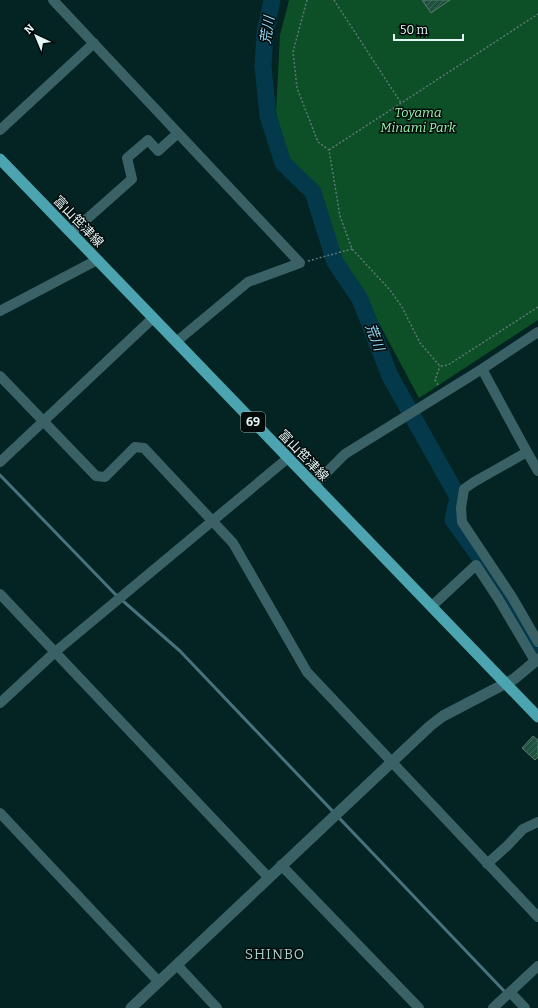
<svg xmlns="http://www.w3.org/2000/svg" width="538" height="1008" font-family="Bitter,'Noto Sans JP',serif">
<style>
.park{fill:#0d5027}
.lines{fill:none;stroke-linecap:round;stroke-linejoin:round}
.stream{stroke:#47727e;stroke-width:3}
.river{stroke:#03394b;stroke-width:17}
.building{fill:url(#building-hatch);stroke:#5d7a6f}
.path{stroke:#5d7876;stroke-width:1.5;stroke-dasharray:2 2;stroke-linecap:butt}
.minor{stroke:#3a6166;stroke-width:10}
.tertiary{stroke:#3a6166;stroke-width:11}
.primary{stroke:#4ca4b0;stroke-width:11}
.labels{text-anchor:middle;stroke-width:3;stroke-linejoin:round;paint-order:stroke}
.shield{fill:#020b0a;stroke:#a1b0ae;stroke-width:1}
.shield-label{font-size:12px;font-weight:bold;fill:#e5f7f5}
.park-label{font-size:13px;font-style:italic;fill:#97f4af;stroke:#020b0a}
.street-label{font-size:13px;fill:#e5f7f5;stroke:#020b0a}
.water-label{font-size:14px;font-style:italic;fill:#96d9f5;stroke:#020b0a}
.neighbourhood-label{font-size:14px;letter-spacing:1px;fill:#aacdc9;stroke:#020b0a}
</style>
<defs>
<pattern id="building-hatch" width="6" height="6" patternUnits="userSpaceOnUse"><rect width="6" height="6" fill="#1f5141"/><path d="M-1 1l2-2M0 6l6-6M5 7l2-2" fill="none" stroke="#3f6b5d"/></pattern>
</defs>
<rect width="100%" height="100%" fill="#032422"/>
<!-- park -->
<path class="park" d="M289,0H538V320L419,398L373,312L339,261L322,193L290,165L276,112L280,35Z"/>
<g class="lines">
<!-- stream -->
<path class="stream" d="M0,475L115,594L180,651L506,993"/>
<!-- river -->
<path class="river" d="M272,0L265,33L263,66L268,116L283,163L313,192L335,262L360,299L390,376L458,497L453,520L496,579L538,658"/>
</g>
<!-- building -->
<path class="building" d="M422,0H450L431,13Z
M533,736L538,740V757L535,760L522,748Z"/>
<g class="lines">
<!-- path -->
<path class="path" d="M307,0L293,52L297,88L318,142L329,150L340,216L352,249L390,290L402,307L420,343L440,366L448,365L538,307
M334,0L401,103
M329,150L538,14
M308,261L352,249
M438,385L435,380L440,366"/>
<!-- minor -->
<path class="minor" d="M53,0L300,263L248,282L176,342
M0,130L94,43
M71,233L132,179L127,158L148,140L158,151L178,133
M0,311L97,260
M482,369L527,452
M0,376L96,476L105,477L135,447L144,448L233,543L307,672L538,917
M0,462L153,318
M538,471L527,452L474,482L464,489L461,508L462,522L512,597L538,642
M314,485L345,454L482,369L538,332
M0,594L268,877
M432,606L476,565L499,600L535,661
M0,703L55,652L288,458
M0,813L159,982
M487,864L507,846L523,829L538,822
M281,865L419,1008
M177,965L217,1008
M510,992L525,1008
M493,1008L538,966"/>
<!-- tertiary -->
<path class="tertiary" d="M131,1008L430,726L443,716L514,679L538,659"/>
<!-- primary -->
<path class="primary" d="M0,159L538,717"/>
</g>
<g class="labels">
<!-- shield labels -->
<rect class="shield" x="241" y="412" width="24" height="20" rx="3"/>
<g class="shield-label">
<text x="253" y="426">69</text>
</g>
<!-- park labels -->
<g class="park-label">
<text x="418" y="117">Toyama<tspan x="418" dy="15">Minami Park</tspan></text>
</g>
<!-- street labels -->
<g class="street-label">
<text transform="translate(79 221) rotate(46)" y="5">富山笹津線</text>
<text transform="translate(304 455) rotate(46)" y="5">富山笹津線</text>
</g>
<!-- water labels -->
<g class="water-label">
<text transform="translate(267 30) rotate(-82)" y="5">荒川</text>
<text transform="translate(375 337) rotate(69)" y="5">荒川</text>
</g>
<!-- neighbourhood labels -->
<g class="neighbourhood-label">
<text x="275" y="959">SHINBO</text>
</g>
</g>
<!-- north arrow -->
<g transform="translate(36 36) rotate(316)" stroke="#020b0a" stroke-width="3" paint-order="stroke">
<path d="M0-3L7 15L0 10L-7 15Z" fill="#e5f7f5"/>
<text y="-6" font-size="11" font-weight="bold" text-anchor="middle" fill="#e5f7f5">N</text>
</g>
<!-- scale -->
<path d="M394 34v6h69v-6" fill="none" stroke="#e5f7f5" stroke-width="2"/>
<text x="400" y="34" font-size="12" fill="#e5f7f5" stroke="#020b0a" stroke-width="3" paint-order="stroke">50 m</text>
</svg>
